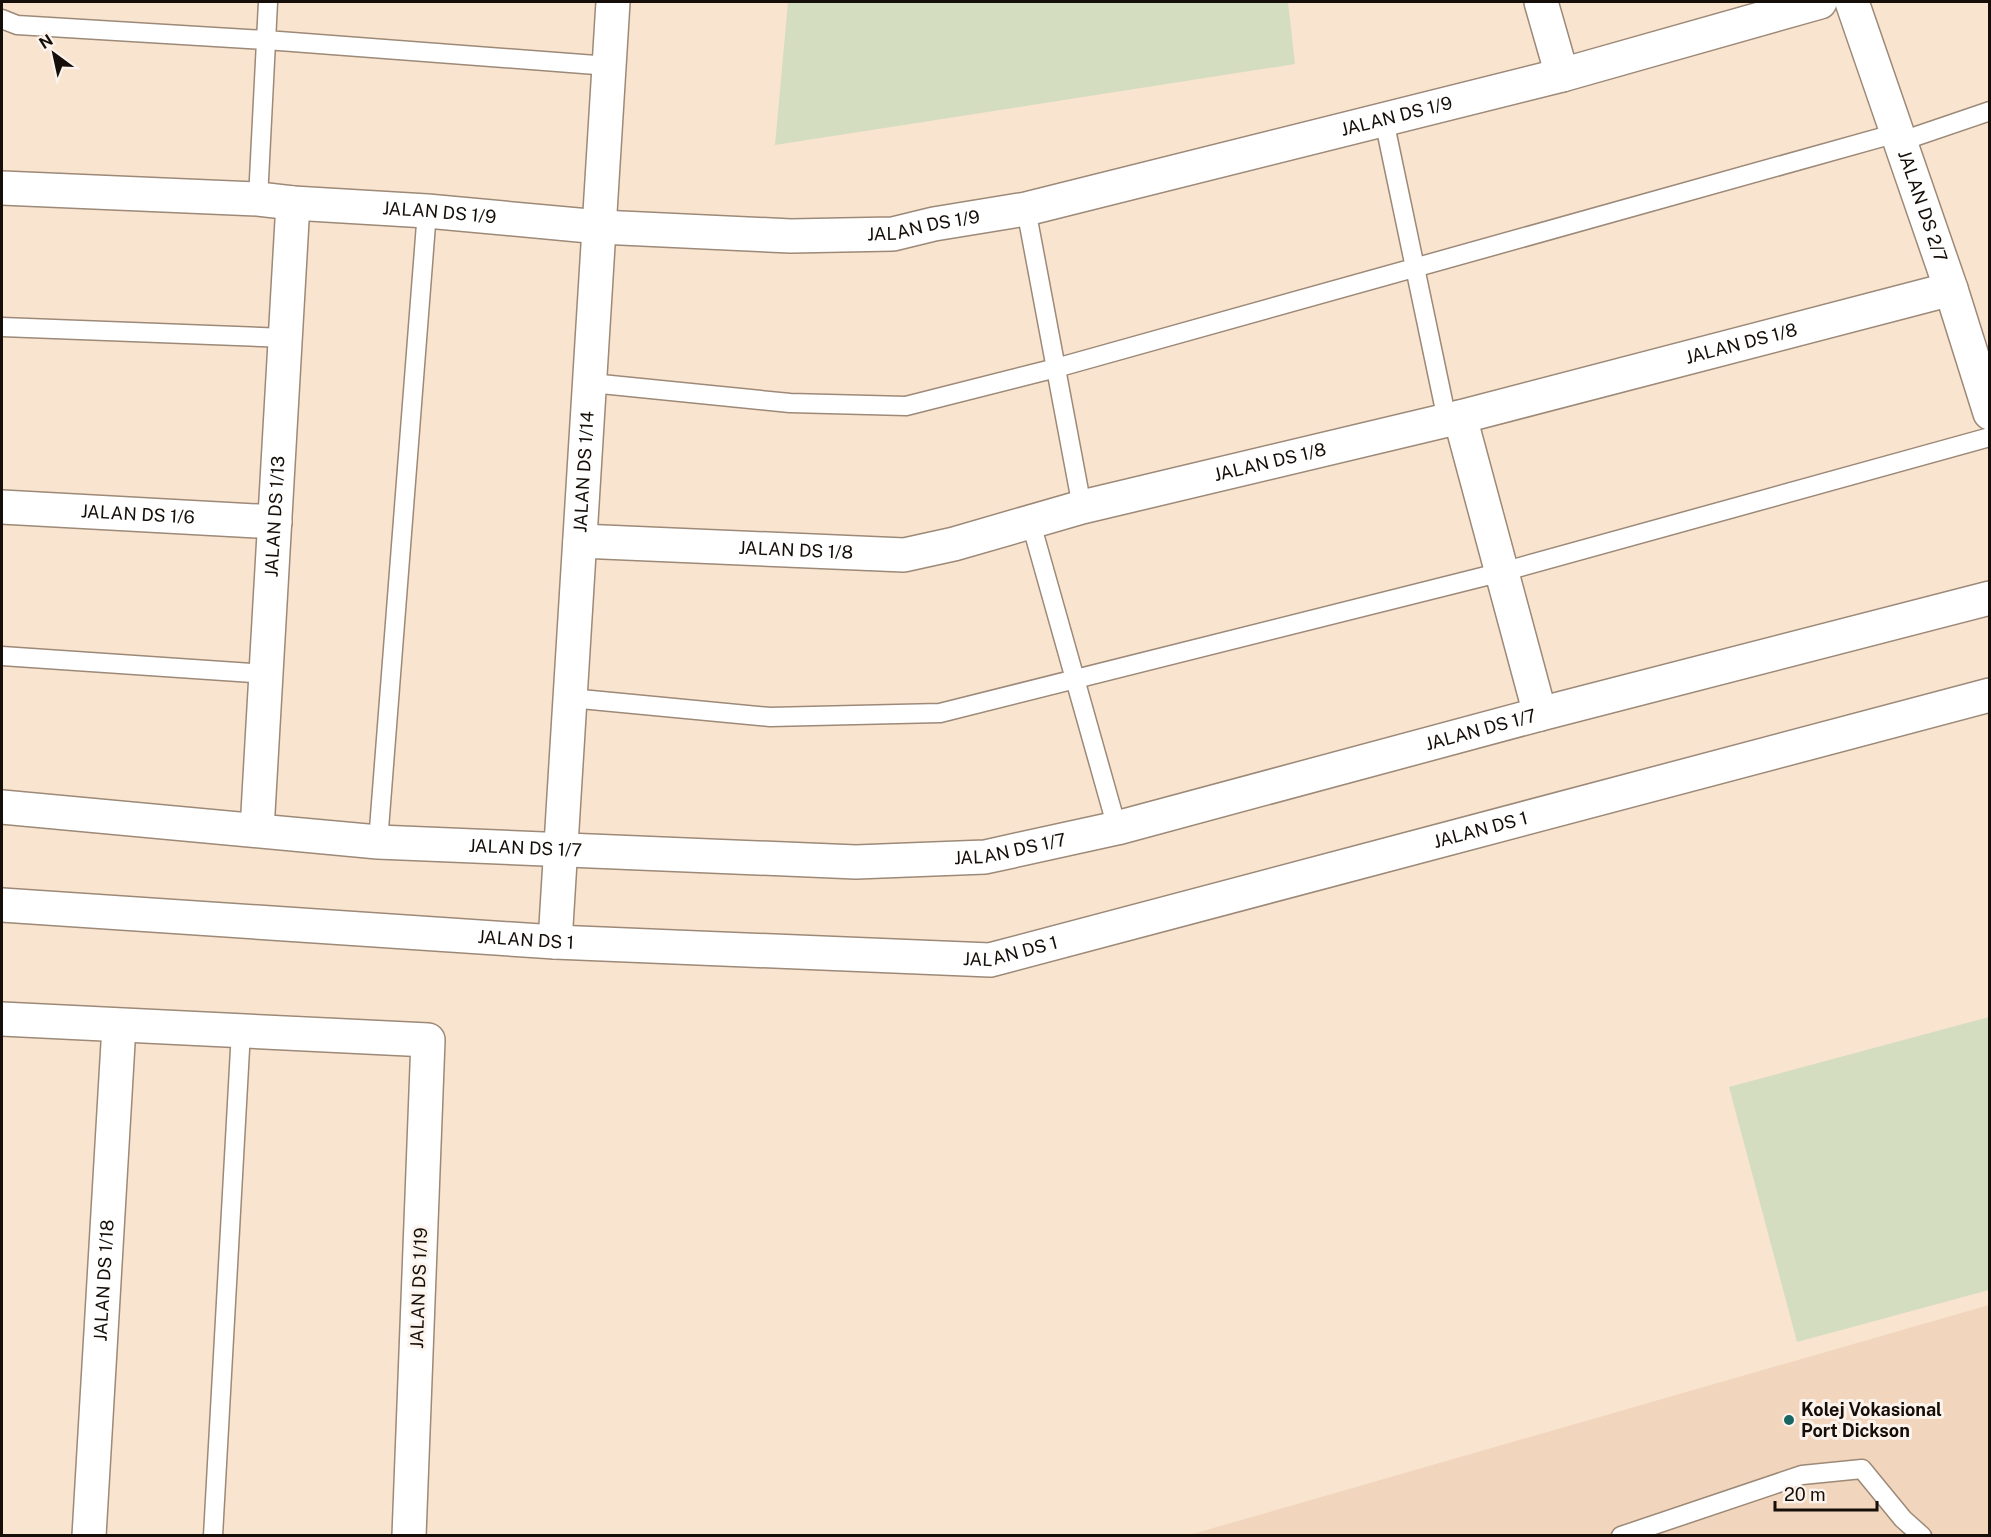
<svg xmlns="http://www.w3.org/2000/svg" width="1991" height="1537" font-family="'Public Sans',sans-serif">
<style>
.built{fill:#f1d6bd}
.green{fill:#d4ddc0}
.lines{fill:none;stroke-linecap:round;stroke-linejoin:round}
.service-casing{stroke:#9c8977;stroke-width:21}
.minor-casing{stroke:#9c8977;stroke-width:36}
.service{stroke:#fff;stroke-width:18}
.minor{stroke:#fff;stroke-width:33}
.poi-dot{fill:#186664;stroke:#fcf3ec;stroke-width:2}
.labels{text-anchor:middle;stroke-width:6;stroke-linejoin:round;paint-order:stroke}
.street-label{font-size:18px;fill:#160f09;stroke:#fcf3ec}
.poi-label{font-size:18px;font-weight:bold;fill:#160f09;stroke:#fcf3ec;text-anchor:start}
</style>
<rect width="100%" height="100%" fill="#f9e4d0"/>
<!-- built -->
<path class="built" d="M1989,1305V1535H1189Z"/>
<!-- green -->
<path class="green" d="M788,2H1288L1295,64L775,145Z
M1989,1017V1290L1797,1342L1729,1087Z"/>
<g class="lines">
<!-- service casing -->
<g class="service-casing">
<path id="service" d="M2,19L17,25L266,40L609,66
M1384,120L1447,420
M1899,142L1990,111
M258,199L268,2
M1026,209L1082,507
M2,327L286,338
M591,383L790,403L906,406L1056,368L1897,133
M1031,523L1117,828
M2,656L266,674
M570,698L770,717L940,713L1502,572L1990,437
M378,842L427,211
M213,1536L241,1031
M1621,1536L1802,1475L1862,1469L1903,1519L1922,1536"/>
</g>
<!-- minor casing -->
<g class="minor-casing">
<g id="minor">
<path d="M1541,2L1562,75"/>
<path id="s1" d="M1852,2L1951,289L1990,413"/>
<path id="s2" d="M2,188L258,199L293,203L427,211L600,227L791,236L893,234L934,224L1026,209L1562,75L1820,2"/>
<path d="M1460,417L1540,714"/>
<path id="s3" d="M2,507L275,522"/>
<path id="s4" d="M580,541L904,555L954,544L1082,507L1460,417L1951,289"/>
<path id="s5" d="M2,807L378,842L856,862L985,857L1117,828L1540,714L1990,598"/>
<path id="s6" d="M257,830L293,203"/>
<path id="s7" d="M2,905L555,942L990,960L1990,695"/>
<path id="s8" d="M555,942L613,2"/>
<path d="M2,1019L428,1040L409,1536"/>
<path id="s9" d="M89,1536L119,1026"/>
</g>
</g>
<!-- service -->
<use href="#service" class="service"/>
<!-- minor -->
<use href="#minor" class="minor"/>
</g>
<!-- markers -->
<circle class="poi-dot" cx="1789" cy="1420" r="6"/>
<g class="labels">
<!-- street labels -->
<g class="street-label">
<text dy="6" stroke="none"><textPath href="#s2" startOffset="1410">JALAN DS 1/9</textPath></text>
<text dy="6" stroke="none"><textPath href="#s1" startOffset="216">JALAN DS 2/7</textPath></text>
<text dy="6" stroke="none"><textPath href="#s2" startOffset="438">JALAN DS 1/9</textPath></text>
<text dy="6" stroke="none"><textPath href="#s2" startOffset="924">JALAN DS 1/9</textPath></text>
<text dy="6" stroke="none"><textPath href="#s4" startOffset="1188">JALAN DS 1/8</textPath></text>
<text dy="6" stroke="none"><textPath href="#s4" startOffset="702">JALAN DS 1/8</textPath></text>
<text dy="6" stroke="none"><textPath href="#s8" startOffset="471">JALAN DS 1/14</textPath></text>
<text dy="6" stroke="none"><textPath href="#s3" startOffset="136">JALAN DS 1/6</textPath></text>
<text dy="6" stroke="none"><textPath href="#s6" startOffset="314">JALAN DS 1/13</textPath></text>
<text dy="6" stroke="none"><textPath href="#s4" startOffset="216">JALAN DS 1/8</textPath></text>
<text dy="6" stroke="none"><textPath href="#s5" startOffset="1497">JALAN DS 1/7</textPath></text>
<text dy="6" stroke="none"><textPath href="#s7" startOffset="1497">JALAN DS 1</textPath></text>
<text dy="6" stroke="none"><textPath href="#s5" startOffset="1011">JALAN DS 1/7</textPath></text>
<text dy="6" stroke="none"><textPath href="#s5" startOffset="525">JALAN DS 1/7</textPath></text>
<text dy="6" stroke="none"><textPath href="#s7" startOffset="525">JALAN DS 1</textPath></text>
<text dy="6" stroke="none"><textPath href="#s7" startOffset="1011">JALAN DS 1</textPath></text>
<text dy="6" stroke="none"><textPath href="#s9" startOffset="256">JALAN DS 1/18</textPath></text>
<text transform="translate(419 1288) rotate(-88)" y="6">JALAN DS 1/19</text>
</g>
<!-- poi labels -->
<g class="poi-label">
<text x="1801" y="1416">Kolej Vokasional<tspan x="1801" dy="21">Port Dickson</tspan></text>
</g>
</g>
<!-- border -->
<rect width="1991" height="1537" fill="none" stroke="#160f09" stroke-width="6"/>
<!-- north arrow -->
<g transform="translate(54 54) rotate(327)" stroke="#fcf3ec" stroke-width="4.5" paint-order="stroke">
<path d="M0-4.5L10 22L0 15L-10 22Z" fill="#160f09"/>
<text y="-9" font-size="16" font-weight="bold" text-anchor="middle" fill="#160f09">N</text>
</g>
<!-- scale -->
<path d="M1775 1501v9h102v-9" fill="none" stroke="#160f09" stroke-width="3"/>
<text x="1784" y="1501" font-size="18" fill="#160f09" stroke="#fcf3ec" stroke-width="4.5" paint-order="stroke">20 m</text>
</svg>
